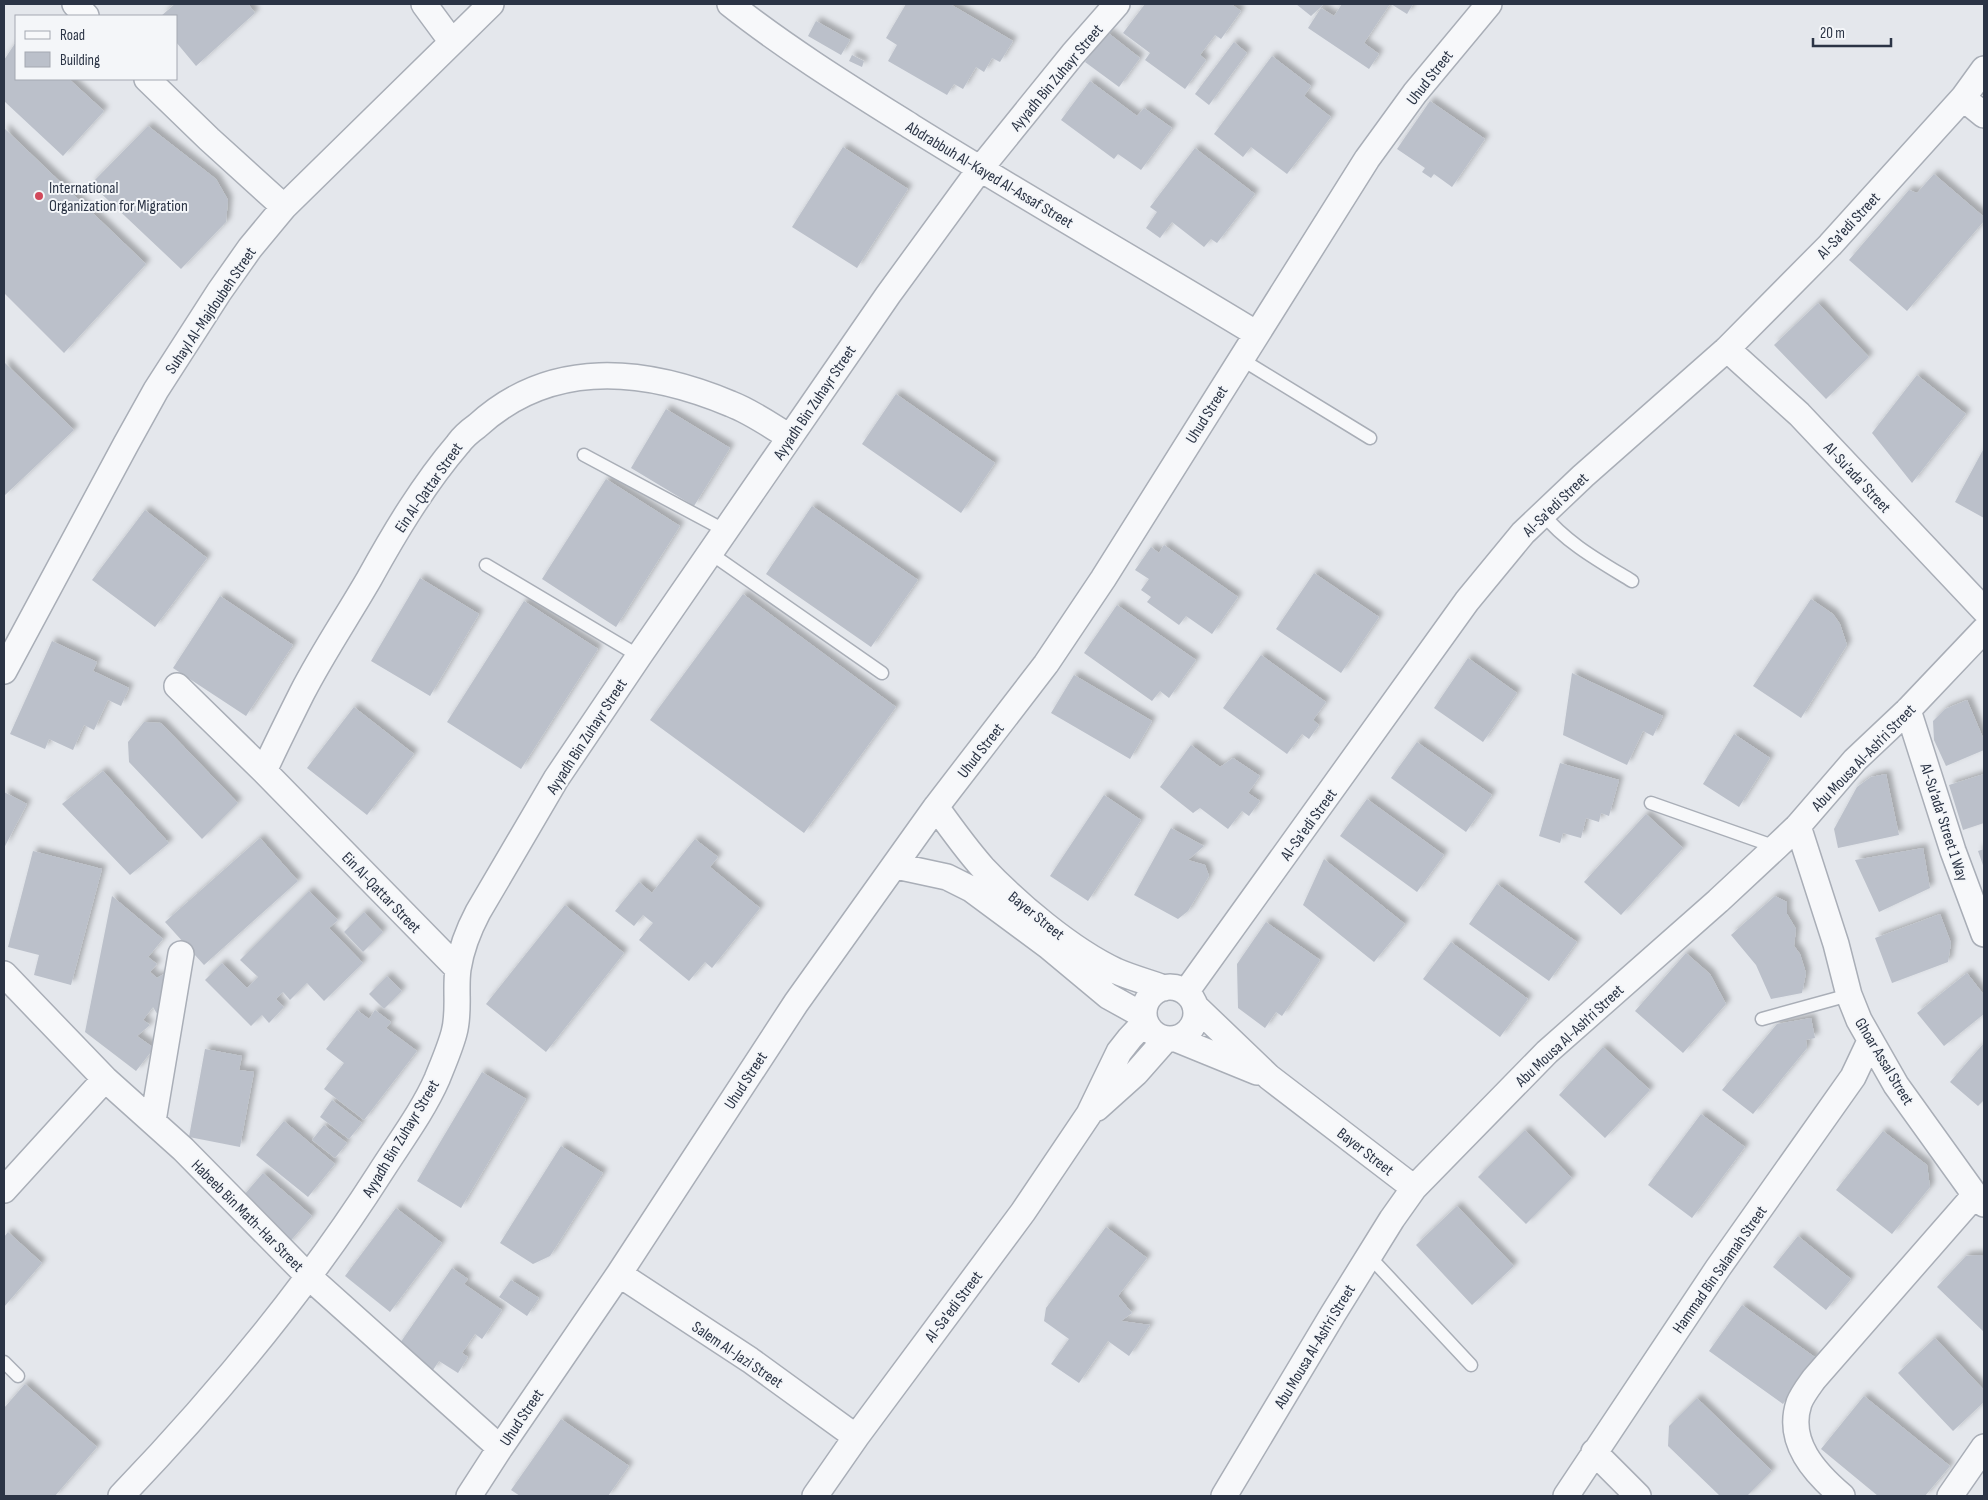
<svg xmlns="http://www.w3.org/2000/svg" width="1988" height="1500" font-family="'Sofia Sans Condensed',sans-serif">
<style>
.building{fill:#bbc0ca;filter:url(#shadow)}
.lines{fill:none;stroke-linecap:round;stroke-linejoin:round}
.service-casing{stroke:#a9aeb7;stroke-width:15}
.minor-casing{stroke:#a9aeb7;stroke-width:28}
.service{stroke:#f7f8fa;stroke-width:12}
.minor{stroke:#f7f8fa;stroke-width:25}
.poi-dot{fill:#d1495b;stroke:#f4f6f9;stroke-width:2}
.labels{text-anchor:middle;stroke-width:4;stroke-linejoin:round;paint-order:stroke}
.street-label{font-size:16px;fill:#2b3445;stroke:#f4f6f9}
.poi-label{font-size:16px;fill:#2b3445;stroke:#f4f6f9;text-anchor:start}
</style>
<defs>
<filter id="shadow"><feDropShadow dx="4.5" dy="-4.5" stdDeviation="2.5" flood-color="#0004"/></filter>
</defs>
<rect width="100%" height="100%" fill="#e4e7ec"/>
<!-- building -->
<path class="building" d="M175,4H248L255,13L196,66L176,42V16H161Z
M906,4H950L1013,41L1000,62L992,58L984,72L976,67L963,89L954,84L947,95L888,61L897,45L886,38Z
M1145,4H1231L1241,11L1221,39L1215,35L1200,55L1206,60L1185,89L1145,60L1150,53L1123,33Z
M1296,4H1324L1311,16Z
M1342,4H1390L1364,43L1379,54L1369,69L1308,28L1321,8L1334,16Z
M1391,4H1413L1407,14Z
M816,21L850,40L841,55L808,36Z
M1107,32L1140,58L1119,87L1085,62Z
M16,42V79H69L104,111L63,156L4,101V60Z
M1234,42L1247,53L1209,105L1195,94Z
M852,55L864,61L862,67L849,61Z
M1272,56L1311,86L1304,96L1331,117L1287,174L1251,147L1243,157L1214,134Z
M1090,81L1137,116L1144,108L1172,128L1141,170L1118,154L1114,159L1061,120Z
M1430,101L1485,139L1452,187L1434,174L1431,178L1422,172L1425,168L1397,149Z
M148,126L216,179L228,200L226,222L181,269L91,184Z
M4,128L146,264L64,353L4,293Z
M843,147L908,189L857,268L792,227Z
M1195,148L1255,194L1217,243L1211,239L1204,247L1172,222L1160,238L1146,228L1157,212L1150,207Z
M1934,174L1984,217V221L1907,311L1849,260L1909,190L1917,193Z
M1818,303L1869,357L1826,399L1774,345Z
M4,362L74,430L4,496Z
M1917,375L1966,414L1912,483L1872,433Z
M896,394L995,463L961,513L862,444Z
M666,409L730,448L694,506L631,468Z
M1984,448V518L1955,502Z
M606,479L680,526L616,627L542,579Z
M812,506L918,580L871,647L766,574Z
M145,510L207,558L155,627L92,580Z
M1164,545L1238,597L1212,634L1186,616L1179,625L1147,602L1151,597L1141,590L1149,579L1135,570L1151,547L1159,553Z
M1314,573L1379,617L1341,673L1276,629Z
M420,578L479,614L430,696L371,661Z
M743,594L896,707L804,833L650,720Z
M220,596L293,645L246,716L173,668Z
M1811,599L1833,614L1840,624L1847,645L1801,718L1753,686Z
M524,601L598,649L521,769L447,722Z
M1117,605L1196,660L1169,698L1160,691L1152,701L1084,653Z
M52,641L97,662L93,671L129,688L121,706L108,700L94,730L84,725L73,750L49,739L45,749L10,734Z
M1261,655L1326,702L1313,720L1319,725L1309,739L1302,734L1287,754L1223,708Z
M1468,658L1517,693L1483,742L1434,708Z
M1572,673L1663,716L1653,736L1643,731L1627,765L1563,735Z
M1074,675L1152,721L1130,759L1051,713Z
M1967,700L1984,740V750L1946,766L1934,740L1933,721L1945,709Z
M354,707L414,754L367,815L307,768Z
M144,722L161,723L238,803L202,839L129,762L128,742Z
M1734,734L1770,758L1739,807L1703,784Z
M1417,742L1492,795L1466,832L1391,778Z
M1191,745L1220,767L1233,758L1260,776L1248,793L1260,801L1249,816L1242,811L1228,829L1200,808L1193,813L1160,787Z
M1560,763L1619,780L1609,816L1601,813L1599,822L1586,818L1581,838L1563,833L1560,843L1539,836Z
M103,771L169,843L130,875L62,804Z
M1886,774L1899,835L1838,848L1834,829L1857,787L1871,777Z
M1984,774V823L1963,830L1949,785Z
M4,792L27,804L4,848Z
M1104,795L1141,820L1088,901L1050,876Z
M1367,799L1444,855L1417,892L1340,836Z
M1646,814L1683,848L1621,915L1584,882Z
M1171,828L1204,846L1188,860L1205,865L1209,876L1188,911L1178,919L1134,895Z
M260,838L298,881L204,965L165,922Z
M695,839L718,857L710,867L760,908L712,968L705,962L689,981L639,940L653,923L643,915L634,926L615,911L639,882L652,893Z
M1923,848L1930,888L1879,912L1855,860Z
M1984,849V868L1978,851Z
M33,851L102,869L71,985L34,975L39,955L8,947Z
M1324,859L1405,924L1374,962L1303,905Z
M1497,884L1577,942L1549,981L1469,924Z
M309,891L338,920L329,928L363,963L324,1001L307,983L290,1000L283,992L276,999L284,1007L269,1023L262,1015L251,1026L205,980L222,963L247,988L258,977L240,960Z
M112,896L163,939L148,957L157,964L150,972L157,978L173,969L159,1017L153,1007L143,1020L150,1025L137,1036L154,1048L136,1071L85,1032Z
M1775,896L1787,902V914L1796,929L1794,946L1800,954L1806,973L1802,993L1771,999L1756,965L1731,935Z
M565,905L624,953L546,1052L486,1004Z
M364,912L383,932L363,952L344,932Z
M1940,914L1951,943L1948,962L1892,983L1875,938Z
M1266,922L1320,960L1282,1016L1276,1012L1265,1028L1238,1008L1237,964Z
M1451,942L1528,999L1500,1037L1423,979Z
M1686,953L1710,974L1726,1004L1683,1053L1635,1011Z
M1967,973L1984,995V1014L1944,1046L1917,1013Z
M387,976L402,991L384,1009L369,994Z
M357,1010L369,1019L375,1010L391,1022L386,1028L417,1051L364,1120L324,1089L344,1063L326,1049Z
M1811,1018L1815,1038L1806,1040L1807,1048L1753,1114L1722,1090L1777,1024Z
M1984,1043V1100L1978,1106L1950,1082Z
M1603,1047L1650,1090L1605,1138L1559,1095Z
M205,1049L242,1056L239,1070L254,1072L240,1147L189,1137Z
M482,1072L526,1099L461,1208L417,1181Z
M332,1100L362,1123L349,1139L320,1117Z
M1701,1114L1745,1147L1692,1218L1648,1185Z
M284,1121L335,1164L308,1197L256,1155Z
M324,1125L347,1143L335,1158L312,1140Z
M1525,1130L1572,1178L1526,1224L1478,1177Z
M1883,1131L1927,1165L1930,1187L1892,1234L1836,1190Z
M561,1146L603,1173L550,1256L533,1264L500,1243Z
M263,1173L312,1216L287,1245L238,1202Z
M1457,1206L1514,1266L1472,1305L1416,1245Z
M396,1208L442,1243L390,1312L345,1276Z
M1106,1227L1147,1258L1118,1296L1132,1313L1121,1321L1150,1325L1129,1356L1108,1341L1079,1383L1051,1364L1069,1339L1044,1321L1046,1308Z
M8,1232L42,1263L4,1307V1237Z
M1798,1236L1851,1279L1826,1310L1773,1267Z
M1981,1255L1984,1257V1332L1937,1287L1966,1256Z
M452,1268L468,1279L464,1284L502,1310L482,1339L475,1334L462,1353L468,1357L458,1373L439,1361L433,1370L398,1346Z
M511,1280L539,1298L527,1316L499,1297Z
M1742,1305L1816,1358L1783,1404L1709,1351Z
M1935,1338L1984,1390V1402L1953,1431L1898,1373Z
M25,1384L97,1447L55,1496H4V1408Z
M1864,1396L1950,1466L1925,1496H1878L1821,1449Z
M1697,1398L1772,1471L1747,1496H1720L1668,1446L1669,1426Z
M561,1419L629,1466L608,1496H520L511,1490Z"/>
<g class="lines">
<!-- service casing -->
<g class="service-casing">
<path id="service" d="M1241,359L1370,438
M584,455L726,531
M1543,514C1566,543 1601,562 1632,581
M710,553L882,673
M486,565L639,656
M1651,803L1776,847
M1762,1019L1849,995
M1370,1257L1471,1365
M4,1362L18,1376"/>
</g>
<!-- minor casing -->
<g class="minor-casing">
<path id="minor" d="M75,4L86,16
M424,4L452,42
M730,4C787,49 850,88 912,127C1026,198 1142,264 1257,334
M147,79L209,139L284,207
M1963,98L1984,115
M1727,349L1799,414L1984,610
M4,671L126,444L156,390L219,292L250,248L284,207L491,4
M177,686L264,771L458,969
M1908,710L1953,851L1984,934
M264,771C276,745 289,719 302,693C322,654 347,617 369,579C395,532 423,485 458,444C463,437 470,431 477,426C551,358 645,368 731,404C752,412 771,426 790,437
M936,807C951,828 966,849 983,868C1017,904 1071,950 1116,971C1132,978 1148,982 1164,988
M1798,826L1836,944L1849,995L1859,1020L1896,1085L1975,1195L1984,1204
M896,866L947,877L971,889L1048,946L1108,996L1144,1016
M4,974L105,1079L183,1149L308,1276L500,1448
M1144 1013a26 26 0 1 1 52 0a26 26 0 1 1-52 0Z
M1186,992L1467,601L1523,533L1583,476L1727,349L1830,245L1963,98L1984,69
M1196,1007L1269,1077L1414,1188
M1176,1039L1257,1072
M1097,1108L1136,1073L1166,1039
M153,1121L181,954
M4,1190L105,1079
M619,1274L750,1360L856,1437
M1594,1452L1638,1496
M121,1496C216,1397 306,1289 380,1173C399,1143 423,1111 437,1079C443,1064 450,1048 454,1033C460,1012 455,990 458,969C461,950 469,929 478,912L556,779L639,656L888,295L980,169L1073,54L1117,4
M469,1496L500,1448L619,1274L796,1003L936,807L1046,664L1103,579L1367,159L1415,93L1489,4
M815,1496L856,1437L1023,1212L1089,1114L1119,1052L1130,1038L1145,1022
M1224,1496L1333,1314L1392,1219L1414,1188L1547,1052L1718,901L1776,847L1798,826L1855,760L1908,710L1984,630
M1566,1496L1718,1268L1853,1077L1870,1041
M1842,1496C1815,1473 1786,1442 1799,1403C1802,1395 1809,1386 1814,1379L1975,1195
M1950,1496L1984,1447"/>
</g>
<!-- service -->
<use href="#service" class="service"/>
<!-- minor -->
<use href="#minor" class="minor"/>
</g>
<!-- markers -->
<circle class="poi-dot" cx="39" cy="196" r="5"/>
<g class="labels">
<!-- street labels -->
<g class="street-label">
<text transform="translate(1056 77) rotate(-50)" y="6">Ayyadh Bin Zuhayr Street</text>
<text transform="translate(1429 77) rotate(-52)" y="6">Uhud Street</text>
<text transform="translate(990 174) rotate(31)" y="6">Abdrabbuh Al-Kayed Al-Assaf Street</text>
<text transform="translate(1848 225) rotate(-47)" y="6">Al-Sa'edi Street</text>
<text transform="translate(210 310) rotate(-56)" y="6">Suhayl Al-Majdoubeh Street</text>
<text transform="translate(814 402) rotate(-56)" y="6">Ayyadh Bin Zuhayr Street</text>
<text transform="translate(1206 414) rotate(-58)" y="6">Uhud Street</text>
<text transform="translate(1858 477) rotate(47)" y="6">Al-Su'ada' Street</text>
<text transform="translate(428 487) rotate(-55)" y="6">Ein Al-Qattar Street</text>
<text transform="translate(1555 504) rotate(-44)" y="6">Al-Sa'edi Street</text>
<text transform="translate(586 736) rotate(-57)" y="6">Ayyadh Bin Zuhayr Street</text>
<text transform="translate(980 750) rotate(-52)" y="6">Uhud Street</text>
<text transform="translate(1863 757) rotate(-46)" y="6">Abu Mousa Al-Ash'ri Street</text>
<text transform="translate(1945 822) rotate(72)" y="6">Al-Su'ada' Street 1 Way</text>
<text transform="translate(1308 824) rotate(-54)" y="6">Al-Sa'edi Street</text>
<text transform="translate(382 892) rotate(46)" y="6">Ein Al-Qattar Street</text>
<text transform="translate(1037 915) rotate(39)" y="6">Bayer Street</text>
<text transform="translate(1569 1035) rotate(-43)" y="6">Abu Mousa Al-Ash'ri Street</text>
<text transform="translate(1885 1061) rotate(59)" y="6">Ghoar Assal Street</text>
<text transform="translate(745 1080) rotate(-57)" y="6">Uhud Street</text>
<text transform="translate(400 1138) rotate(-59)" y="6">Ayyadh Bin Zuhayr Street</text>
<text transform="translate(1366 1151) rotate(38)" y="6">Bayer Street</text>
<text transform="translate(248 1215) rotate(45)" y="6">Habeeb Bin Math-Har Street</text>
<text transform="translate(1719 1269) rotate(-55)" y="6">Hammad Bin Salamah Street</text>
<text transform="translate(953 1306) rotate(-53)" y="6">Al-Sa'edi Street</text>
<text transform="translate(1314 1346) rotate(-59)" y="6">Abu Mousa Al-Ash'ri Street</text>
<text transform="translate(738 1354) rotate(34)" y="6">Salem Al-Jazi Street</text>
<text transform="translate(521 1417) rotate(-56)" y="6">Uhud Street</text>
</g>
<!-- poi labels -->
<g class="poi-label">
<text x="49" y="193">International<tspan x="49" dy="18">Organization for Migration</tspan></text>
</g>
</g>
<!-- border -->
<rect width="1988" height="1500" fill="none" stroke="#2b3445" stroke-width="10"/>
<!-- legend -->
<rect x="15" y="15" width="162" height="65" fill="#f4f6f9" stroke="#a4a8b1"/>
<rect x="25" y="31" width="25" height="8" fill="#f7f8fa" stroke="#a4a8b1"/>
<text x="60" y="40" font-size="15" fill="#2b3445">Road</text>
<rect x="25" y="52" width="25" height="15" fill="#bbc0ca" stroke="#a4a8b1"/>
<text x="60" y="65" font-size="15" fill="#2b3445">Building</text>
<!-- scale -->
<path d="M1813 38v8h78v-8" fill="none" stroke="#2b3445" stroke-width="2.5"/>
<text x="1820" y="38" font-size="15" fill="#2b3445" stroke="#f4f6f9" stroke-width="4" paint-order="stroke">20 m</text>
</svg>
